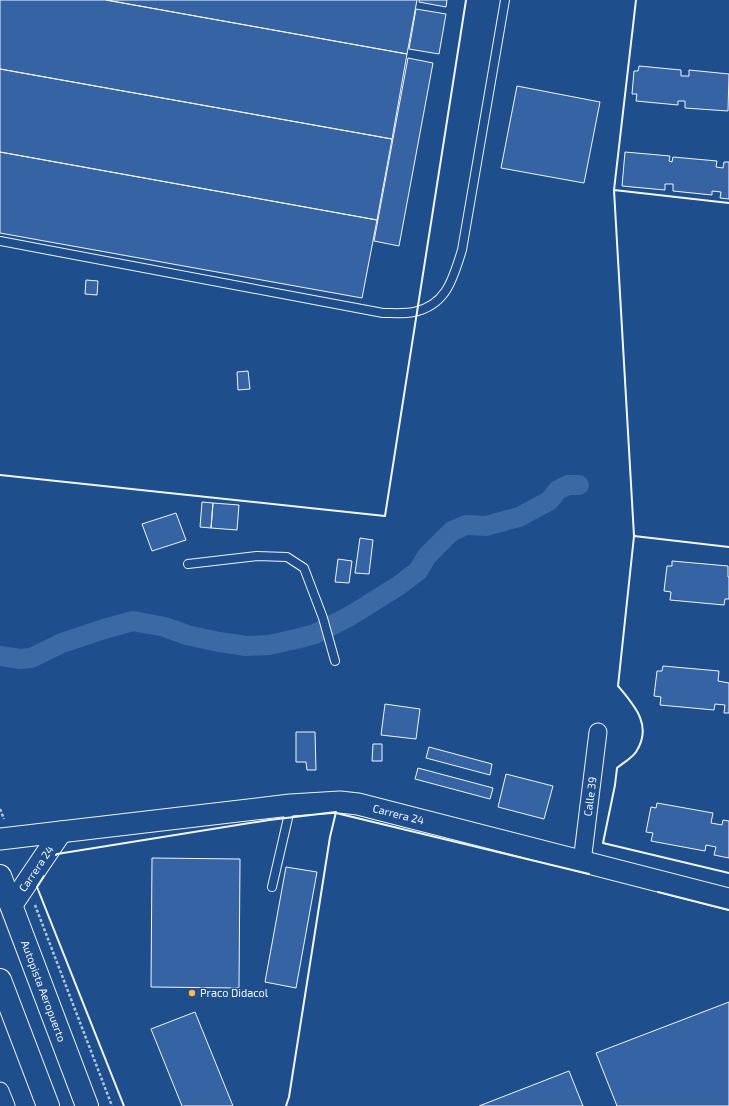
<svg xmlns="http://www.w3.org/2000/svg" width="729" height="1106" font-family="'Exo 2',sans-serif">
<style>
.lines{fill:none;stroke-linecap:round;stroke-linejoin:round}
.canal{stroke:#3b69a3;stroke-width:20}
.building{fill:#3563a3;stroke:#f2f6ff}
.service-casing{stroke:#f2f6ff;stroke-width:10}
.minor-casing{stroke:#f2f6ff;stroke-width:19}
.tertiary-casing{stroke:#f2f6ff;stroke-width:23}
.trunk-casing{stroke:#f2f6ff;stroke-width:24}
.path{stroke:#b3c4dc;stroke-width:2.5;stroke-dasharray:3 2;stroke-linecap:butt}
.service{stroke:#1f4e8c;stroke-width:8}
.minor{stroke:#1f4e8c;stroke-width:17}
.tertiary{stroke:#1f4e8c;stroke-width:21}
.trunk{stroke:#1f4e8c;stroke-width:22}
.wall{stroke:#f2f6ff;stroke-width:2}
.poi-dot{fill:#ffb74d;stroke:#1f4e8c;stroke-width:1.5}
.labels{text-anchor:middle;stroke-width:3;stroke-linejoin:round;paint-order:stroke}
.street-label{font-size:11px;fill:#f2f6ff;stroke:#1f4e8c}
.poi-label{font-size:11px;fill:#f2f6ff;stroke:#1f4e8c;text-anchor:start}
</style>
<rect width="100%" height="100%" fill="#1f4e8c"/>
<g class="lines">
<!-- canal -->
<path class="canal" d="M0,656L20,659L31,658L62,643L104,629L133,621L165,627L187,635L219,642L246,646L269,645L296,639L315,634L350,616L398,586L418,571L427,556L452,531L466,525L486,526L519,517L549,501L558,490L568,485H579"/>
</g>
<!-- building -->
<path class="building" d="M0,0H106L407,54L392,139L0,69Z
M106,0H417L407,54Z
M419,0H447L446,7L419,2Z
M416,9L446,14L439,54L409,49Z
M408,58L433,63L399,246L374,241Z
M639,66L681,70V76H689V70L729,74L728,111L685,108V101H678V105L636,101L637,94H632L634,71H638Z
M0,69L392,139L377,220L0,152Z
M517,86L600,102L584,183L501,168Z
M0,152L377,220L362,298L0,233Z
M625,152L670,156L669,161L672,162L673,157L717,161L716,167L723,168L724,162H729V199L720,198L721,192L712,191V195L673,191V184H665V190L622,186Z
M86,280L98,281L97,295L85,294Z
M248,371L250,389L238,390L237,372Z
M202,502L213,503L211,528L200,527Z
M213,503L239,505L237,530L211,528Z
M176,513L186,540L152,551L142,524Z
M360,538L373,540L369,574L355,573Z
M338,559L352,561L349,583L335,582Z
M672,561L728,566V577H729V599H725L724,605L670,600L671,592L664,591L667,566H672Z
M663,666L719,671L718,681L729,683V713H724L725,705L715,704L714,710L660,705L661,697L654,696L657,671H662Z
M385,704L420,709L416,739L381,735Z
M296,732H315L316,770H307L306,762H296Z
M373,744H382V761H372Z
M429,747L492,764L490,775L426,758Z
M418,768L493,788L490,799L415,779Z
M506,774L553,786L544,819L498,807Z
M657,803L713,813L711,823L722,825L723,820L729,821V858L714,855L716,847L706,845L705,851L651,841L653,833L646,832L651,807L656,808Z
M152,858L240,859L239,988L151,987Z
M286,867L317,872L296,988L265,982Z
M729,1002V1106H617L596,1053Z
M195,1012L233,1106H182L151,1029Z
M569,1071L583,1106H479Z"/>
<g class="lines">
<!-- service casing -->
<g class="service-casing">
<path id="service" d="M0,241L383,313C393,313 404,314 414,312C447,305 453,278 462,250L505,0
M188,564L257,556L287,557L304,568L323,618L335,661
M272,887L288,818L290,805"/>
</g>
<!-- minor casing -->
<g class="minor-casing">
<g id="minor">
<path id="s1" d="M582,862L598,732"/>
<path d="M0,1091L6,1106"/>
</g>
</g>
<!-- tertiary casing -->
<g class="tertiary-casing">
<g id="tertiary">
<path id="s2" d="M0,839L290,805L340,802L358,804L729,899"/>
<path id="s3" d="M11,906L61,832"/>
</g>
</g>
<!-- trunk casing -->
<g class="trunk-casing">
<g id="trunk">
<path id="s4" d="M0,876L87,1106"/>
<path d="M0,980L48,1106"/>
</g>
</g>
<!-- path -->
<path class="path" d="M0,809L4,819
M35,905L112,1106"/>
<!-- service -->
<use href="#service" class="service"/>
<!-- minor -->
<use href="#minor" class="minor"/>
<!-- tertiary -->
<use href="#tertiary" class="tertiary"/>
<!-- trunk -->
<use href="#trunk" class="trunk"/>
<!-- wall -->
<path class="wall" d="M615,190H614L636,0
M729,203L614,190L634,536L729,547
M0,475L385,516L466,0
M636,536H634L618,686C635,706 653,726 636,752C632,758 623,763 617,768L615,785L603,843L729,873
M336,813L589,874
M56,855L57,854L269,820L336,812L330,837L289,1097L286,1106
M44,876L37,887L124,1106
M658,892L729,910"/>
</g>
<!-- markers -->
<circle class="poi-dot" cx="192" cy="993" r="4"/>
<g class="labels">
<!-- street labels -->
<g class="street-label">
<text dy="4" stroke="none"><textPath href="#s1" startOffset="66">Calle 39</textPath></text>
<text dy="4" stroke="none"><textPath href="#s2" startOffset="402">Carrera 24</textPath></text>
<text dy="4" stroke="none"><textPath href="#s3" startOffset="45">Carrera 24</textPath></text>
<text dy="4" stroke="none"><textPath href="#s4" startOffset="123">Autopista Aeropuerto</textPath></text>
</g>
<!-- poi labels -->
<g class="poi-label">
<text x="200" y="997">Praco Didacol</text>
</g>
</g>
</svg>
